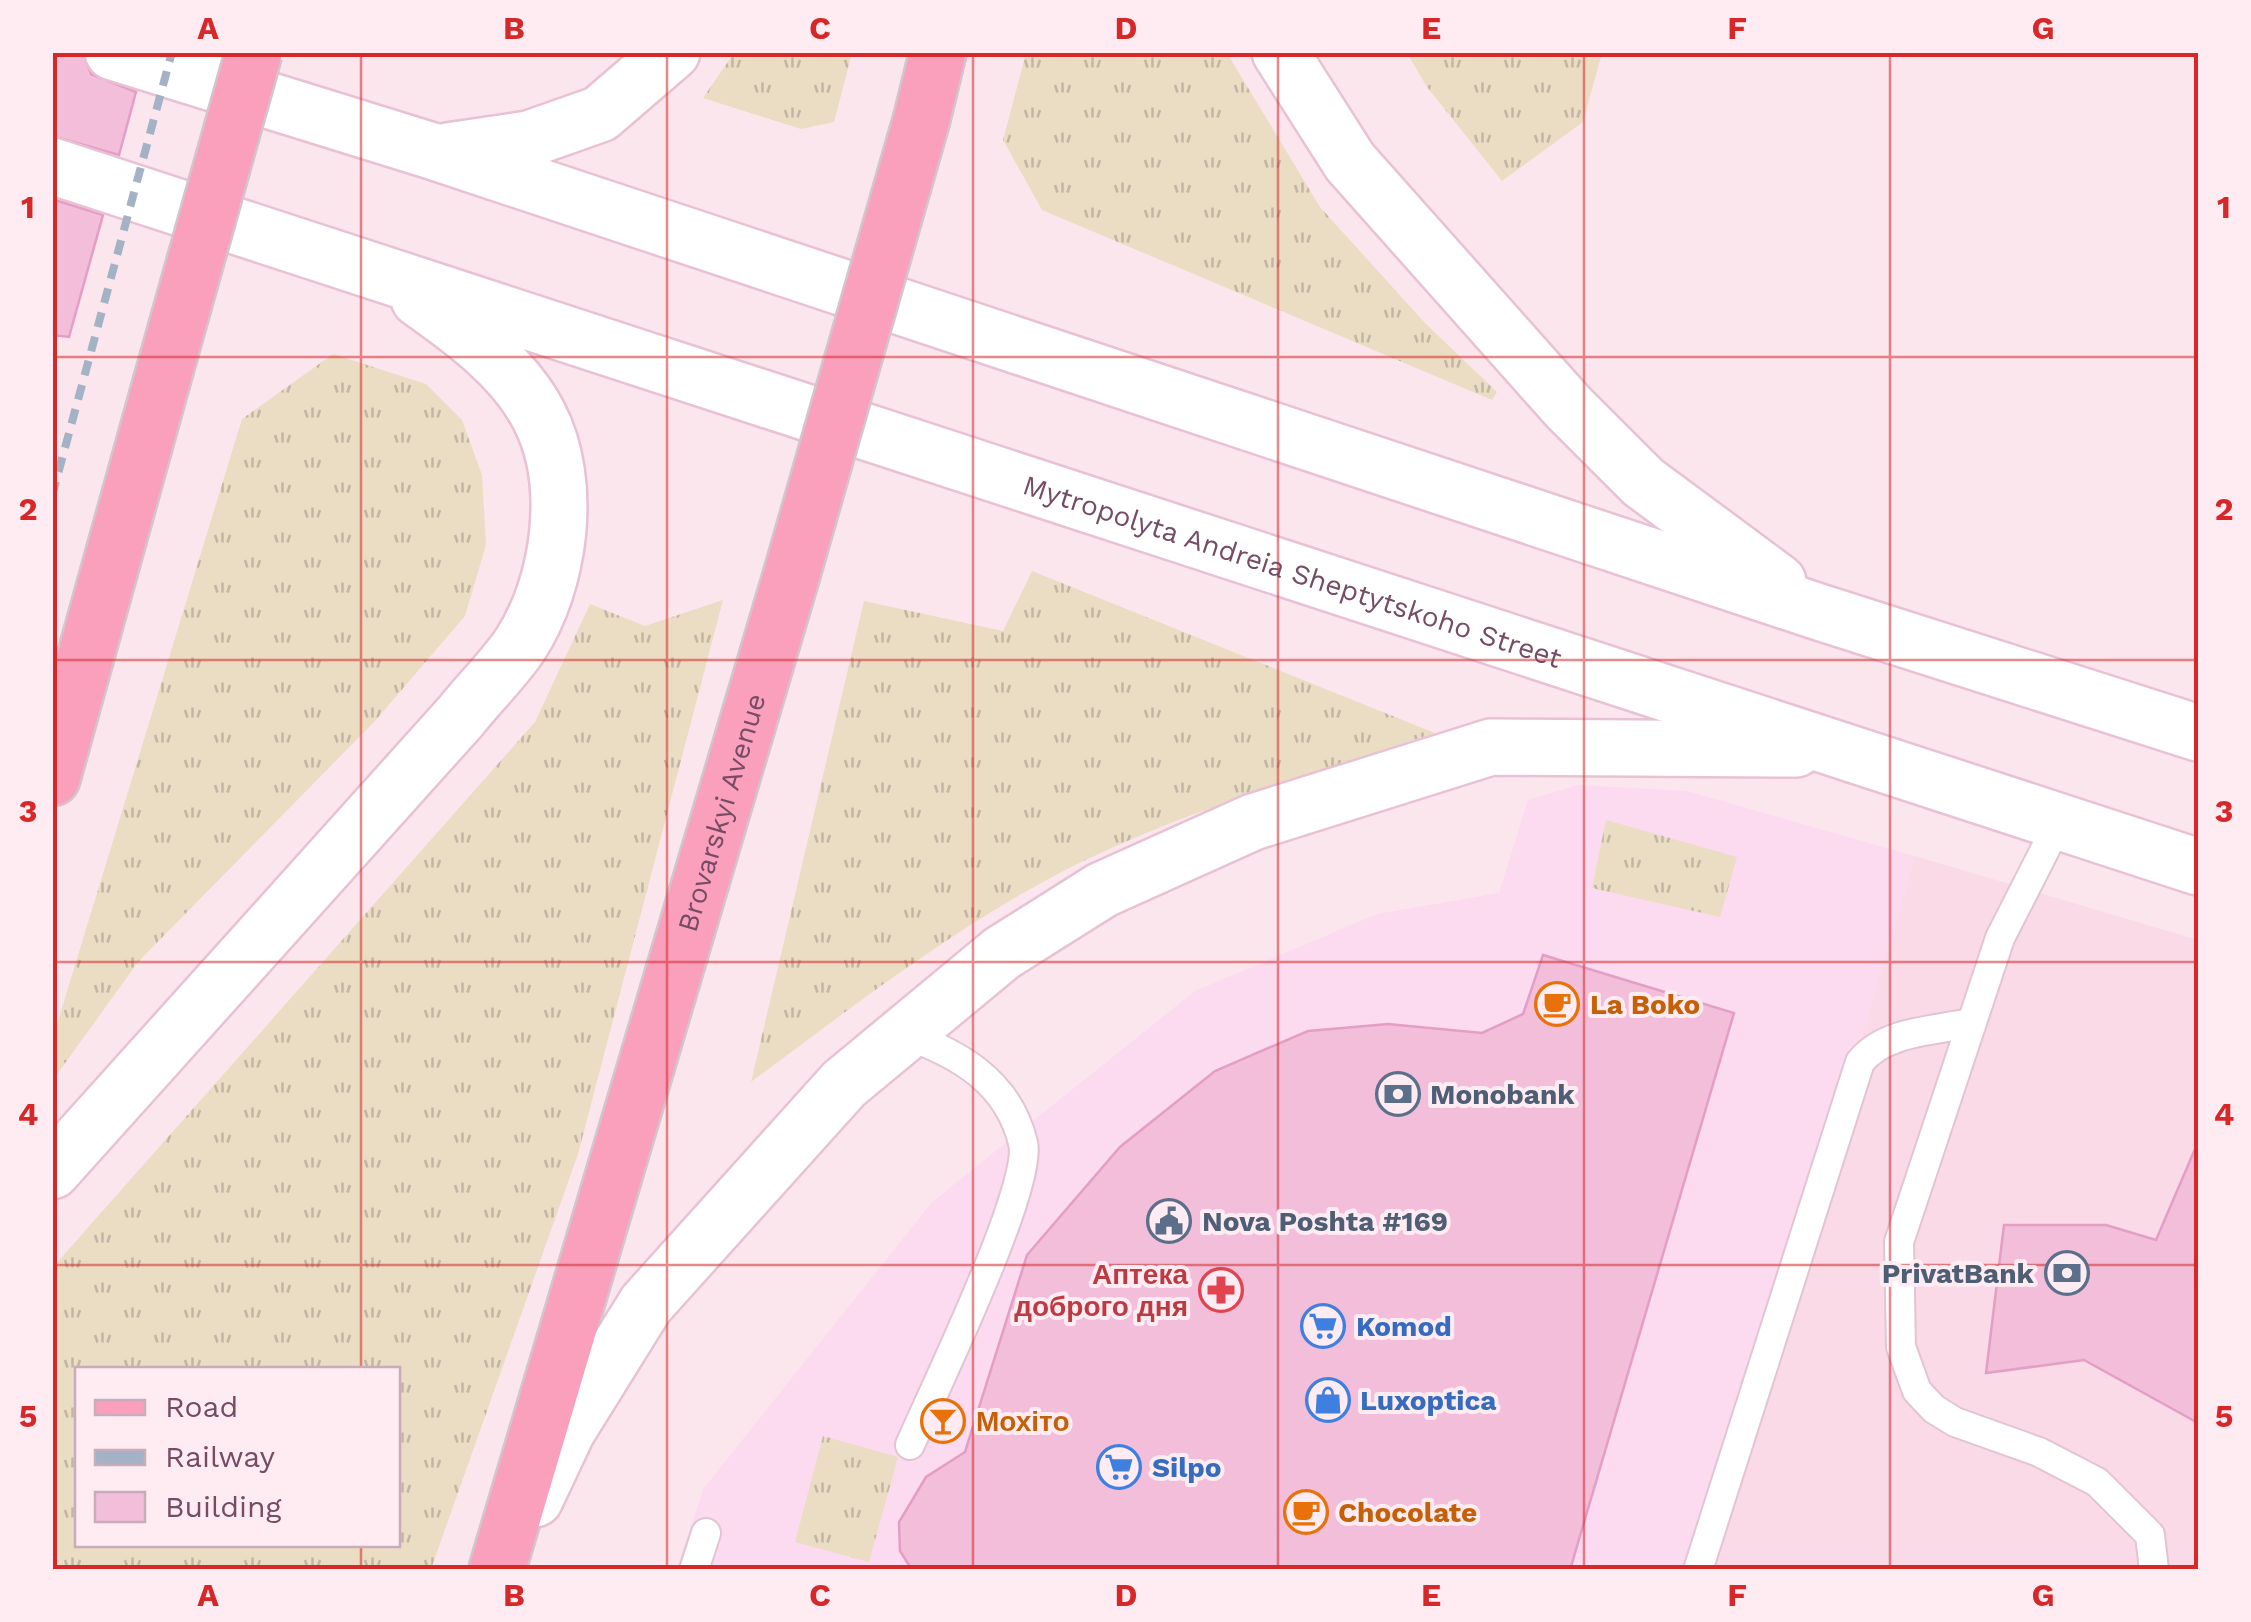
<svg xmlns="http://www.w3.org/2000/svg" width="2251" height="1622" font-family="'Work Sans',sans-serif">
<style>
.residential{fill:#f9dae6}
.commercial{fill:#fcdaf0}
.grass{fill:url(#grass-tufts);fill-rule:evenodd}
.building{fill:#f2beda;stroke:#e49ec5;stroke-width:2.5}
.lines{fill:none;stroke-linecap:round;stroke-linejoin:round}
.lane-casing{stroke:#e3c4d2;stroke-width:32}
.secondary-casing{stroke:#e8c1d4;stroke-width:60}
.primary-casing{stroke:#d3c5cd;stroke-width:60}
.lane{stroke:#fff;stroke-width:28}
.secondary{stroke:#fff;stroke-width:55}
.primary{stroke:#fa9fbc;stroke-width:55}
.rail{stroke:#a4b2c6;stroke-width:8;stroke-dasharray:15 10;stroke-linecap:butt}
.primary-bridge-casing{stroke:#d3c5cd;stroke-width:60;stroke-linecap:butt}
.primary-bridge{stroke:#fa9fbc;stroke-width:55}
.grid{fill:none;stroke:#d62828;stroke-width:2.5;stroke-opacity:0.55}
.labels{text-anchor:middle;stroke-width:8;stroke-linejoin:round;paint-order:stroke}
.street-label{font-size:28px;fill:#764b64;stroke:#ffecf3}
.food-label{font-size:28px;font-weight:bold;fill:#c56008;stroke:#ffecf3;text-anchor:start}
.service-label{font-size:28px;font-weight:bold;fill:#4e5e75;stroke:#ffecf3;text-anchor:start}
.health-label{font-size:28px;font-weight:bold;fill:#be3a42;stroke:#ffecf3;text-anchor:end}
.shop-label{font-size:28px;font-weight:bold;fill:#366cbe;stroke:#ffecf3;text-anchor:start}
.neatline{fill:none;stroke:#d62828;stroke-width:4}
.grid-label{font-size:32px;text-anchor:middle;font-weight:bold;fill:#d62828}
</style>
<defs>
<pattern id="grass-tufts" width="24" height="20" patternUnits="userSpaceOnUse" patternTransform="scale(2.5)"><rect width="24" height="20" fill="#eaddc4"/><path d="M3 7l-1-3M5 7V3M7 7l1-3M15 17l-1-3M17 17v-4M19 17l1-3" fill="none" stroke="#c2b5a3"/></pattern>
</defs>
<rect width="100%" height="100%" fill="#fce6ed"/>
<!-- residential -->
<path class="residential" d="M1915,856L2198,940V1569L1705,1570Z"/>
<!-- commercial -->
<path class="commercial" d="M1578,785L1687,791L1915,856L1705,1569L676,1570L704,1488L932,1202L1195,991L1377,914L1499,893L1528,800Z"/>
<!-- grass -->
<path class="grass" d="M734,53H852L834,122L801,129L703,98Z
M1026,53H1227L1320,207L1425,323L1497,392L1492,400L1042,210L1003,140Z
M1407,53H1602L1583,122L1502,181L1427,87Z
M333,354L426,384L462,420L482,475L486,545L465,616L375,721L138,962L53,1080V1037L242,419Z
M1032,571L1435,733C1298,779 1151,819 1025,892C929,947 840,1016 751,1082L864,601L1003,631Z
M723,600L578,1154L431,1569H53V1267L535,722L590,604L645,626ZM78,1370H398V1544H78Z
M1606,820L1737,857L1720,917L1592,888Z
M823,1436L898,1457L869,1562L795,1542Z"/>
<!-- building -->
<path class="building" d="M52,52H83L91,74L136,92L119,155L52,136Z
M52,199L103,215L69,337L52,335Z
M1543,955L1734,1013L1570,1570H912L900,1551L899,1522L926,1477L965,1452L1027,1255L1120,1147L1215,1071L1308,1031L1388,1024L1482,1033L1523,1014Z
M2198,1142V1423L2084,1360L1986,1373L2004,1225H2106L2156,1240Z"/>
<g class="lines">
<!-- lane casing -->
<g class="lane-casing">
<path id="lane" d="M2058,824L2000,938L1899,1242L1901,1347L1917,1391L1934,1409L1955,1422L2039,1452L2097,1482L2150,1535L2154,1570
M903,1034C958,1053 1008,1081 1023,1143C1034,1185 932,1394 910,1445
M694,1570L706,1533
M1698,1570L1860,1062C1885,1031 1933,1031 1970,1023"/>
</g>
<!-- secondary casing -->
<g class="secondary-casing">
<g id="secondary">
<path d="M113,52L432,151L1816,611L2198,733"/>
<path d="M1280,52L1350,162L1568,407L1643,482L1778,582"/>
<path d="M448,151L529,139L600,114L672,52"/>
<path id="s1" d="M52,166L2198,867"/>
<path d="M52,1171L461,716C480,692 503,670 520,645C560,584 574,483 539,416C514,367 463,330 419,299"/>
<path d="M535,1499L567,1431L646,1304L844,1084L1002,953L1102,890L1253,822L1491,747L1796,749"/>
</g>
</g>
<!-- primary casing -->
<g class="primary-casing">
<g id="primary">
<path d="M922,118L938,52"/>
<path d="M52,778L161,384"/>
<path id="s2" d="M497,1570L791,577"/>
</g>
</g>
<!-- lane -->
<use href="#lane" class="lane"/>
<!-- secondary -->
<use href="#secondary" class="secondary"/>
<!-- primary -->
<use href="#primary" class="primary"/>
<!-- rail -->
<path class="rail" d="M52,496L172,52"/>
<!-- primary-bridge casing -->
<g class="primary-bridge-casing">
<path id="primary-bridge" d="M161,384L254,52
M791,577L922,118"/>
</g>
<!-- primary-bridge -->
<use href="#primary-bridge" class="primary-bridge"/>
</g>
<!-- grid -->
<path class="grid" d="M361,52V1370M667,52V1570M973,52V1570M1278,52V1570M1584,52V1570M1890,52V1570M52,357H2198M52,660H2198M52,962H2198M52,1265H2198M361,1544V1570"/>
<!-- icons -->
<defs>
<g id="cafe-ring" transform="scale(2.25)"><circle r="9.5" fill="#ffecf3" stroke="#e8710a" stroke-width="1.5"/><path d="M-5.5-4.5H6V0H3Q3 3.5 0 3.5H-2.5Q-5.5 3.5-5.5 0ZM3-3.2v2h1.7v-2ZM-6 4.5H4V6H-6Z" fill="#e8710a"/></g>
<g id="bank-ring" transform="scale(2.25)"><circle r="9.5" fill="#ffecf3" stroke="#5c6f8a" stroke-width="1.5"/><path d="M-6-4H6V4H-6ZM0-2.3a2.3 2.3 0 1 0 0 4.6a2.3 2.3 0 1 0 0-4.6Z" fill="#5c6f8a"/></g>
<g id="civic-ring" transform="scale(2.25)"><circle r="9.5" fill="#ffecf3" stroke="#5c6f8a" stroke-width="1.5"/><path d="M-.6-6.5H3V-4.5H.6V-3L4-1V1h2V6H-6V1h2V-1L-.6-3ZM-1.2 2.5V6h2.4V2.5Z" fill="#5c6f8a"/></g>
<g id="pharmacy-ring" transform="scale(2.25)"><circle r="9.5" fill="#ffecf3" stroke="#e0444e" stroke-width="1.5"/><path d="M-2-6h4v4h4v4h-4v4h-4v-4h-4v-4h4Z" fill="#e0444e"/></g>
<g id="supermarket-ring" transform="scale(2.25)"><circle r="9.5" fill="#ffecf3" stroke="#3f7fe0" stroke-width="1.5"/><path d="M-6-5.5h2.5l.6 2H6L4.5 2H-2.5L-4.4-4H-6ZM-1.5 3.2a1.3 1.3 0 1 0 .1 0ZM3 3.2a1.3 1.3 0 1 0 .1 0Z" fill="#3f7fe0"/></g>
<g id="shop-ring" transform="scale(2.25)"><circle r="9.5" fill="#ffecf3" stroke="#3f7fe0" stroke-width="1.5"/><path d="M-5-2.5h2.3a2.7 3.5 0 0 1 5.4 0H5L5.5 6h-11ZM-1.5-2.5h3a1.5 2.3 0 0 0-3 0Z" fill="#3f7fe0"/></g>
<g id="bar-ring" transform="scale(2.25)"><circle r="9.5" fill="#ffecf3" stroke="#e8710a" stroke-width="1.5"/><path d="M-6-5H6L.8 .8V4.5H3.5V6h-7V4.5H-.8V.8Z" fill="#e8710a"/></g>
</defs>
<g fill-rule="evenodd">
<use href="#cafe-ring" x="1557" y="1004"/>
<use href="#bank-ring" x="1398" y="1094"/>
<use href="#civic-ring" x="1169" y="1221"/>
<use href="#bank-ring" x="2067" y="1273"/>
<use href="#pharmacy-ring" x="1221" y="1290"/>
<use href="#supermarket-ring" x="1323" y="1326"/>
<use href="#shop-ring" x="1328" y="1400"/>
<use href="#bar-ring" x="943" y="1421"/>
<use href="#supermarket-ring" x="1119" y="1467"/>
<use href="#cafe-ring" x="1306" y="1512"/>
</g>
<g class="labels">
<!-- street labels -->
<g class="street-label">
<text dy="10" stroke="none"><textPath href="#s1" startOffset="1305">Mytropolyta Andreia Sheptytskoho Street</textPath></text>
<text dy="10" stroke="none"><textPath href="#s2" startOffset="790">Brovarskyi Avenue</textPath></text>
</g>
<!-- food labels -->
<g class="food-label">
<text x="1590" y="1014">La Boko</text>
<text x="976" y="1431">Мохіто</text>
<text x="1338" y="1522">Chocolate</text>
</g>
<!-- service labels -->
<g class="service-label">
<text x="1430" y="1104">Monobank</text>
<text x="1202" y="1231">Nova Poshta #169</text>
<text x="2034" y="1283" text-anchor="end">PrivatBank</text>
</g>
<!-- health labels -->
<g class="health-label">
<text x="1188" y="1284">Аптека<tspan x="1188" dy="32">доброго дня</tspan></text>
</g>
<!-- shop labels -->
<g class="shop-label">
<text x="1356" y="1336">Komod</text>
<text x="1360" y="1410">Luxoptica</text>
<text x="1152" y="1477">Silpo</text>
</g>
</g>
<!-- border -->
<rect width="2251" height="1622" fill="none" stroke="#ffecf3" stroke-width="110"/>
<!-- legend -->
<rect x="75" y="1367" width="325" height="180" fill="#ffecf3" stroke="#c8acba" stroke-width="2.5"/>
<rect x="95" y="1400" width="50" height="15" fill="#fa9fbc" stroke="#c8acba" stroke-width="2.5"/>
<text x="165" y="1417" font-size="30" fill="#764b64">Road</text>
<rect x="95" y="1450" width="50" height="15" fill="#a4b2c6" stroke="#c8acba" stroke-width="2.5"/>
<text x="165" y="1467" font-size="30" fill="#764b64">Railway</text>
<rect x="95" y="1492" width="50" height="30" fill="#f2beda" stroke="#c8acba" stroke-width="2.5"/>
<text x="165" y="1517" font-size="30" fill="#764b64">Building</text>
<rect x="55" y="55" width="2141" height="1512" class="neatline"/>
<g class="grid-label">
<text x="208" y="39">A</text>
<text x="514" y="39">B</text>
<text x="820" y="39">C</text>
<text x="1126" y="39">D</text>
<text x="1431" y="39">E</text>
<text x="1737" y="39">F</text>
<text x="2043" y="39">G</text>
<text x="28" y="218">1</text>
<text x="2224" y="218">1</text>
<text x="28" y="520">2</text>
<text x="2224" y="520">2</text>
<text x="28" y="822">3</text>
<text x="2224" y="822">3</text>
<text x="28" y="1125">4</text>
<text x="2224" y="1125">4</text>
<text x="28" y="1427">5</text>
<text x="2224" y="1427">5</text>
<text x="208" y="1606">A</text>
<text x="514" y="1606">B</text>
<text x="820" y="1606">C</text>
<text x="1126" y="1606">D</text>
<text x="1431" y="1606">E</text>
<text x="1737" y="1606">F</text>
<text x="2043" y="1606">G</text>
</g>
</svg>
